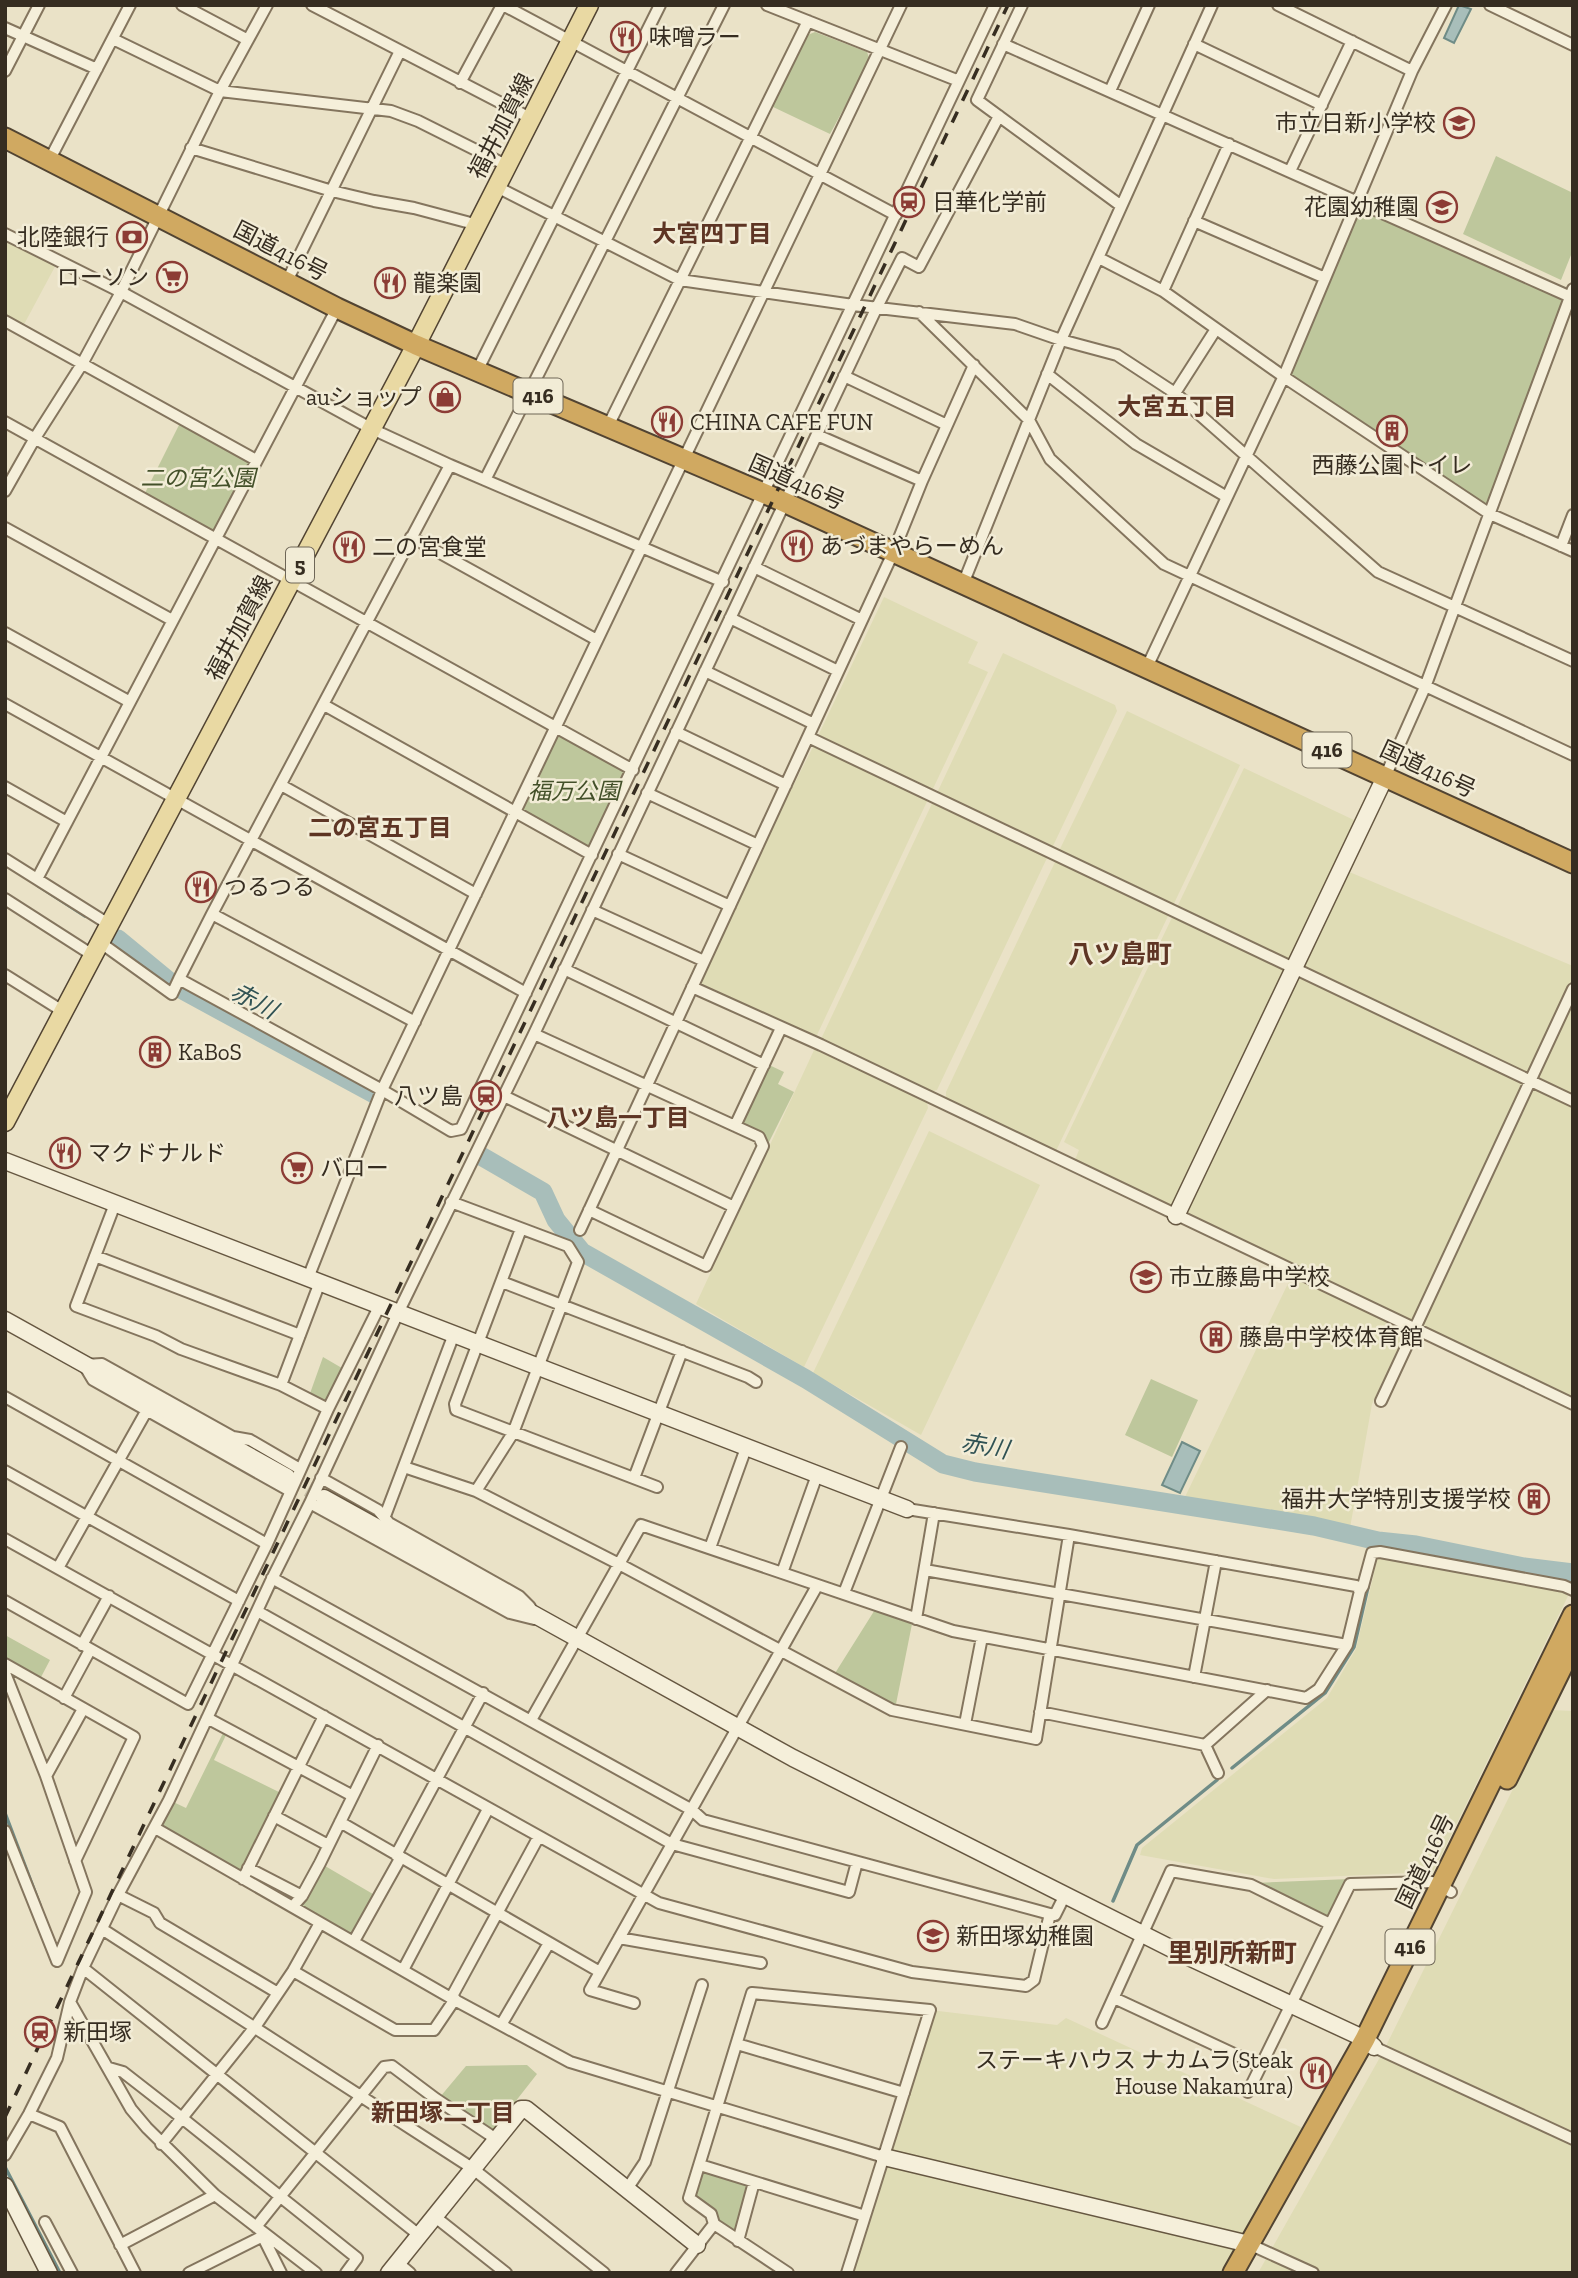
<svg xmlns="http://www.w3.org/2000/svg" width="1578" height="2278" font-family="'Zilla Slab','Noto Sans JP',serif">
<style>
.farmland{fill:#dfdcb5}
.green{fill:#bec79c}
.water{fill:#a8beba;stroke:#6f8c87;stroke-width:2}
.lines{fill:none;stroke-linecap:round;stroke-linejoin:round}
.stream{stroke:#6f8c87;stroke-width:3.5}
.river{stroke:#a8beba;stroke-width:19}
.secondary-tunnel{stroke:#c6bea6;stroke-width:16;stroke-dasharray:16 8;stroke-linecap:butt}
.street-casing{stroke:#84755e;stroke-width:14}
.secondary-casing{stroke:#665741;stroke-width:19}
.primary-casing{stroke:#524432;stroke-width:21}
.highway-casing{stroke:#524432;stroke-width:23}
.street{stroke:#f5efda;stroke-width:10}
.secondary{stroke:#f5efda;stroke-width:16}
.primary{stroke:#e9d9a3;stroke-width:18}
.highway{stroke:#d0a961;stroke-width:19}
.rail{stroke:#362d21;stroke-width:3.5;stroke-dasharray:12 12;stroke-linecap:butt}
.labels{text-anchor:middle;stroke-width:5;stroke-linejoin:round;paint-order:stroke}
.shield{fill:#f2ecd6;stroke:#6e6657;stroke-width:2}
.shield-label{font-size:21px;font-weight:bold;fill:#362d21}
.poi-label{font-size:23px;fill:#362d21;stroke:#f2ecd6;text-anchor:start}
.street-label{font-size:23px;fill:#362d21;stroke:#f2ecd6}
.park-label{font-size:23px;font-style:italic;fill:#435029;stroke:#f2ecd6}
.neighbourhood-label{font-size:24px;font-weight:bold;fill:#5e3524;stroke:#f2ecd6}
.water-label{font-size:24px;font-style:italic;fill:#315354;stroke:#f2ecd6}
.quarter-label{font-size:26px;font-weight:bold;fill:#5e3524;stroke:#f2ecd6}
</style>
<rect width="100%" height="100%" fill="#eae2c7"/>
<!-- farmland -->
<path class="farmland" d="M5,234L58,261L21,330L5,321Z
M884,597L978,642L968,663L988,672L817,1035L814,1037L695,983L732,906L813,747L817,746L821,740L819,734Z
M1003,653L1115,705L1117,711L1053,846L1048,848L1045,854L1047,858L937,1090L930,1092L821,1039Z
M1127,711L1240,765L1056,1151L946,1100V1092L1055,862L1058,861L1061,853L1060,849Z
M1244,768L1356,821L1291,959L1286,961L1283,968L1285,974L1175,1204L1170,1206L1075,1160L1079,1150L1064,1142Z
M1347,871L1573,966V1405L1407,1329L1372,1404L1350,1528L1184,1499L1294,1271L1187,1213Z
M815,1048L927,1103L928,1108L804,1367L696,1304Z
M929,1131L1040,1185L921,1435L813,1373Z
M1378,1556L1565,1591L1568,1596L1433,1872L1274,1879L1140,1855L1142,1848L1327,1698L1356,1649Z
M1552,1710L1573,1711V2273H1258L1383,2052Z
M930,2010L1057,2025L1066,2018L1305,2129L1223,2273H847Z"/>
<!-- green -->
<path class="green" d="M815,32L867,52L870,60L830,134L771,106L805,36Z
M1496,156L1573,193V250L1561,280L1463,234Z
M1361,208L1564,299L1487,505L1287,379Z
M180,423L252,462L215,533L144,495Z
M556,727L633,770L592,855L515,812Z
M767,1064L784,1072L778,1084L794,1092L769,1142L735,1126Z
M323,1357L347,1371L328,1409L308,1399Z
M1151,1379L1198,1400L1172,1457L1125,1435Z
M876,1608L912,1624L895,1709L832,1678Z
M5,1635L50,1660L40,1679L5,1659Z
M224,1731L227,1733L214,1760L285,1795L243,1879L155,1828L169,1800L186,1808Z
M320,1863L378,1897L354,1941L293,1906Z
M1350,1879L1328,1923L1253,1883Z
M527,2065L537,2074L494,2129L490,2130L440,2097L466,2066Z
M700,2165L754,2182L738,2241L689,2198Z"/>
<!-- water -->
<path class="water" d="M1459,5L1471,9L1454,43L1444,38Z
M1182,1442L1200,1451L1180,1493L1162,1485Z"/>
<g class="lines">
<!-- stream -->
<path class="stream" d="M37,885L85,916
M1378,1544V1541
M1232,1768L1325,1693L1354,1647L1368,1587
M5,1813L40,1905
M1113,1901L1137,1845L1217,1780
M5,2167L60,2273"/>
<!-- river -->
<path class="river" d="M118,939L175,986L374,1094
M481,1156L543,1192L556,1220L582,1252L806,1379L943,1464L975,1472L1314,1526L1378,1541L1416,1545L1524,1567L1573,1573"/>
<!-- secondary-tunnel -->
<path class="secondary-tunnel" d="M287,1477L324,1498"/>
<!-- street casing -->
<g class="street-casing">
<path id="street" d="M182,5L248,40
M312,5L532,119
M503,5L896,215
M767,5L959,81
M1022,5L977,100L1120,205
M1278,5L1412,71
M1490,5L1573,45
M5,28L97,69
M113,39L220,91L391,111L418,121L508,166
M1003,44L1573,298
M1194,44L1322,105
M5,71L39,5
M460,83L502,5
M1110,91L1149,5
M191,148L332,191L374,201L414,208L478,225
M50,159L130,5
M1290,171L1352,41
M497,187L680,280L853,305L1015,324L1061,340L1117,355L1175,393L1378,572L1573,661
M1194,221L1325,278
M5,234L121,292L372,429L450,465L723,582
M1099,258L1163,291L1287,379L1490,514L1573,551
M287,281L400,51
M1163,291L1229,144
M919,312L1029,420L1050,459L1164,564L1573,755
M5,321L256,460
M477,371L660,5
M1047,374L1136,444L1227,497
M844,376L947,425
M1175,393L1216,329
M5,422L633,770
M608,426L808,21
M817,435L922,481
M450,465L212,914L179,979L382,1090L451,1131L461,1129L995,5
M485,480L724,5
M5,491L35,438L82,364L121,292L220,91L267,5
M5,528L172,620
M411,537L597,640
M1561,546L1573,515
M754,567L862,620
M963,584L1061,340L1212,5
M730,618L838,671
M5,633L130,702
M1147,667L1284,376L1412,71L1446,5
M705,671L814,724
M5,704L526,993
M324,705L592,855
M676,732L786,785
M808,737L1573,1101
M1385,777L1425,687L1573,289
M281,785L476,894
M5,787L67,822
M647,793L758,845
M618,854L730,906
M5,859L110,925
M37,879L337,308
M5,899L94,956
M592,910L704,961
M212,914L415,1022
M101,943L172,994L179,979
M564,969L764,1065
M5,975L64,1012
M692,987L821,1045L1573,1404
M534,1034L759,1137L763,1146L706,1266L589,1210
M504,1096L734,1207
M735,1126L781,1028
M451,1202L568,1246L578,1262L513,1433L476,1491
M115,1204L76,1306L156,1336L181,1349L281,1385L328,1409
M521,1229L455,1404L456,1410L657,1487
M580,1230L893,553L922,481L974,365
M95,1256L300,1335
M308,1278L382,1090L901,5
M502,1282L748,1377L756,1382
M281,1385L320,1282
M5,1397L267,1544
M1381,1401L1573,989
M404,1467L476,1491L619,1564L892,1710L1036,1739L1069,1535
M5,1471L239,1601
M321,1478L378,1510L389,1523L519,1596L530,1607
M634,1478L682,1351
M290,1491L93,1380L84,1365L102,1364L233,1437L250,1440L300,1469
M310,1503L510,1613L534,1619
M385,1516L454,1334
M5,1539L659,1903L912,1972L1026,1986L1034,1980L1050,1914
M710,1548L746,1448
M58,1568L147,1410
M925,1570L1347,1645
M782,1573L817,1475
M272,1578L692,1810L703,1820L1050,1914L1055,1915L1065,1895
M1360,1591L1363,1586L1372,1553L1380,1552L1564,1586L1573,1590
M844,1593L901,1447
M5,1601L188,1704L267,1544L328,1409L380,1305
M257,1611L672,1844L849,1892L857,1862
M916,1619L934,1513
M82,1645L109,1596
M5,1664L134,1737L75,1861
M5,1673L46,1776L86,1892L57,1961
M1194,1677L1216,1561
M64,1698L90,1650
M1040,1712L1205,1745L1218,1773
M207,1718L353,1796
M531,1720L641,1525L953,1631L1306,1698L1319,1689L1347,1645L1360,1591L1356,1586L1069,1535L907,1509
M965,1724L982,1637
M1205,1745L1267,1690
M46,1776L83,1709
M274,1816L328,1845
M340,1822L600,1972
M155,1828L451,1998L570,2062L884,2157
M5,1831L57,1961
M396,1855L483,1693
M248,1868L302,1896
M243,1879L324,1716
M118,1895L154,1913L160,1923L278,1993
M293,1906L302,1896L320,1863L378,1745
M102,1929L472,2168L604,2273
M619,1938L761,1963
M354,1941L401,1857
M83,1968L419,2235
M403,1970L488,1809
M293,1971L395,2030H434L455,1999
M451,1998L538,1838
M1114,1998L1260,2066
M70,2002L131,2109L147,2128L215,2195L316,2273
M634,2003L590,1990L817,1586
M1102,2023L1171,1871L1251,1885L1330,1924
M501,2025L549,1943
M737,2044L904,2093
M1374,2047L1573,2139
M109,2068L123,2072L182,2118L357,2258L346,2273
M1248,2092L1350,1884L1432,1882L1451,1892
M29,2114L60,2127L135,2273
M161,2144L255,2027L293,1971L320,1923
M5,2155L29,2114L57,2058L70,2002L83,1968L118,1895L169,1800L270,1583L310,1503L398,1313L534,1034L877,307L902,258L919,267L999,116
M700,2165L865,2216
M627,2189L645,2162L702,1985
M434,2216L506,2273
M45,2222L72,2273
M256,2227L384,2067L392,2066L436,2099L496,2139
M262,2235L281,2273
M738,2241L754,2182
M1249,2244L1313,2273
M120,2245L215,2195
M397,2262L410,2273
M189,2273L263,2236
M676,2273L714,2224
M788,2273L714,2224L711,2214L689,2198L752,1993L930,2010L847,2273"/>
</g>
<!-- secondary casing -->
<g class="secondary-casing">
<path id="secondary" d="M5,1161L907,1509
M1176,1216L1385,777
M5,1320L287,1477
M324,1498L793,1758L1180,1953L1365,2039L1374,2047
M884,2157L1249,2244
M5,2186L49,2273
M389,2273L521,2109H526L697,2245"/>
</g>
<!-- primary casing -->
<g class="primary-casing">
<path id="primary" d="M5,1122L416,345L589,5"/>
</g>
<!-- highway casing -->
<g class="highway-casing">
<path id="highway" d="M5,138L337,308L416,345L775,498L1573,863
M1507,1779L1573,1645
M1233,2273L1365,2039L1573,1615"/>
</g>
<!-- street -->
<use href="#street" class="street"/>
<!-- secondary -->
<use href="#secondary" class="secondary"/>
<!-- primary -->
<use href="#primary" class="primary"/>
<!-- highway -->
<use href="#highway" class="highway"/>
<!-- rail -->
<path class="rail" d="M5,2117L1008,5"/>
</g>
<!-- icons -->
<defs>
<g id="restaurant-ring" transform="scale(1.575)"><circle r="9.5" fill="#f2ecd6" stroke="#8c3c35" stroke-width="1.5"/><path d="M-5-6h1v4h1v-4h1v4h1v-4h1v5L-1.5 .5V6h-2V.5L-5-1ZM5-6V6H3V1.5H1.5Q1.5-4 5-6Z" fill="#8c3c35"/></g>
<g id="school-ring" transform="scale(1.575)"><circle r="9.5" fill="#f2ecd6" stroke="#8c3c35" stroke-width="1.5"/><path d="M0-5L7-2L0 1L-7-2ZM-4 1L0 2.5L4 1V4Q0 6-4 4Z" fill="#8c3c35"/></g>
<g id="station-ring" transform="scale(1.575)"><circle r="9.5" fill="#f2ecd6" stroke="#8c3c35" stroke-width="1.5"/><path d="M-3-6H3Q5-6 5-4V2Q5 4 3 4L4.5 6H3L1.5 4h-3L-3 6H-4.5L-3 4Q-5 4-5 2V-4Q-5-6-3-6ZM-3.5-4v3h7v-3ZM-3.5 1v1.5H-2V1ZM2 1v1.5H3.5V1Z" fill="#8c3c35"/></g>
<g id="bank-ring" transform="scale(1.575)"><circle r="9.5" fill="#f2ecd6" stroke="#8c3c35" stroke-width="1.5"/><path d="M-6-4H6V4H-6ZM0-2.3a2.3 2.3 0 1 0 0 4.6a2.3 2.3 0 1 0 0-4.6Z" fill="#8c3c35"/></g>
<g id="supermarket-ring" transform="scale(1.575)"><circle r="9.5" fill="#f2ecd6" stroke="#8c3c35" stroke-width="1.5"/><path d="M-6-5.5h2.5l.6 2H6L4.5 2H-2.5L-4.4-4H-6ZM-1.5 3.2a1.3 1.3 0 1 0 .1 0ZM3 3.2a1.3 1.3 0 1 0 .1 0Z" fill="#8c3c35"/></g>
<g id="shop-ring" transform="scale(1.575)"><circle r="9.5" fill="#f2ecd6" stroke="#8c3c35" stroke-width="1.5"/><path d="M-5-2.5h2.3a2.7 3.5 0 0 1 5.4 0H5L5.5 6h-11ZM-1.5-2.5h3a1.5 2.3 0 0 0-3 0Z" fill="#8c3c35"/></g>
<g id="building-ring" transform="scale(1.575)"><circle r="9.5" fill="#f2ecd6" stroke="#8c3c35" stroke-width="1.5"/><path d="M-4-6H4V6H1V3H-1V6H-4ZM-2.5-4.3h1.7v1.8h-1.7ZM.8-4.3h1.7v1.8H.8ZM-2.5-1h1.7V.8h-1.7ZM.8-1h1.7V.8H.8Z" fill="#8c3c35"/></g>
</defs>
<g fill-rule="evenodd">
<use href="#restaurant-ring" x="626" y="37"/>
<use href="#school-ring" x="1459" y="123"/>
<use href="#station-ring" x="909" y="202"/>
<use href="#school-ring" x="1442" y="207"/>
<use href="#bank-ring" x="132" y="237"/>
<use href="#supermarket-ring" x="172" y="277"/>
<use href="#restaurant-ring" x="390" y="283"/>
<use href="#shop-ring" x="445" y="397"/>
<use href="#restaurant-ring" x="667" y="422"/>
<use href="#building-ring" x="1392" y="431"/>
<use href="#restaurant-ring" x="797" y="546"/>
<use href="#restaurant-ring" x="349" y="547"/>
<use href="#restaurant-ring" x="201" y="887"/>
<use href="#building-ring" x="155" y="1052"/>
<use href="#station-ring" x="486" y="1096"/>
<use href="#restaurant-ring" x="65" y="1153"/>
<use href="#supermarket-ring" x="297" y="1168"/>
<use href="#school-ring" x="1146" y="1277"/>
<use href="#building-ring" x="1216" y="1337"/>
<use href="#building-ring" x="1534" y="1499"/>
<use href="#school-ring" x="933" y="1936"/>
<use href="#station-ring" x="40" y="2032"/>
<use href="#restaurant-ring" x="1316" y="2073"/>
</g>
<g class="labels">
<!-- shield labels -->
<g class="shield">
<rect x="513.5" y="378.5" width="49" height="35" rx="5"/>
<rect x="286" y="547.5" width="28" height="35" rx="5"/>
<rect x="1302.5" y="732.5" width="49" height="35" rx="5"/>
<rect x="1385.5" y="1929.5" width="49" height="35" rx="5"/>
</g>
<g class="shield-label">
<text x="538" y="403">416</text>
<text x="300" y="572">5</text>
<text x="1327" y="757">416</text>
<text x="1410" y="1954">416</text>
</g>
<!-- poi labels -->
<g class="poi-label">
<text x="649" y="45">味噌ラー</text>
<text x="1436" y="131" text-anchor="end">市立日新小学校</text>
<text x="932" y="210">日華化学前</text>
<text x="1419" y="215" text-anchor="end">花園幼稚園</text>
<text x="109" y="245" text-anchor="end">北陸銀行</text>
<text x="149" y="285" text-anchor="end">ローソン</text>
<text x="413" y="291">龍楽園</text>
<text x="422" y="405" text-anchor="end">auショップ</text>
<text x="690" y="430">CHINA CAFE FUN</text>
<text x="1392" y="473" text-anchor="middle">西藤公園トイレ</text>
<text x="820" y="554">あづまやらーめん</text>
<text x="372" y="555">二の宮食堂</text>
<text x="224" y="895">つるつる</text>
<text x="178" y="1060">KaBoS</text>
<text x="463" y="1104" text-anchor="end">八ツ島</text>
<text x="88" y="1161">マクドナルド</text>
<text x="320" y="1176">バロー</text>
<text x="1169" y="1285">市立藤島中学校</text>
<text x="1239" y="1345">藤島中学校体育館</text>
<text x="1511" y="1507" text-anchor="end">福井大学特別支援学校</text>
<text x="956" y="1944">新田塚幼稚園</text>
<text x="63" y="2040">新田塚</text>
<text x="1293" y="2068" text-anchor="end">ステーキハウス ナカムラ(Steak<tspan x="1293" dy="26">House Nakamura)</tspan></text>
</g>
<!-- street labels -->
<g class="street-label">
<text transform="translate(501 126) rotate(-63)" y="8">福井加賀線</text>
<text transform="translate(281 251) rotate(27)" y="8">国道416号</text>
<text transform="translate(797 482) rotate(24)" y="8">国道416号</text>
<text transform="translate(239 628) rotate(-62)" y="8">福井加賀線</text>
<text transform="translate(1428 769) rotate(25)" y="8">国道416号</text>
<text transform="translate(1425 1861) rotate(-64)" y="8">国道416号</text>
</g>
<!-- park labels -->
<g class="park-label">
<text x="198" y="486">二の宮公園</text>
<text x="574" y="799">福万公園</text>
</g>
<!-- neighbourhood labels -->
<g class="neighbourhood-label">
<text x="712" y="242">大宮四丁目</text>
<text x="1177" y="415">大宮五丁目</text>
<text x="380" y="836">二の宮五丁目</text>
<text x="618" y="1126">八ツ島一丁目</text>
<text x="443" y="2121">新田塚二丁目</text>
</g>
<!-- water labels -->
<g class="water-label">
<text transform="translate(254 1001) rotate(28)" y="8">赤川</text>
<text transform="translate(985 1446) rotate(10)" y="8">赤川</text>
</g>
<!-- quarter labels -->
<g class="quarter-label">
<text x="1120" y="963">八ツ島町</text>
<text x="1232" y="1962">里別所新町</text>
</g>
</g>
<!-- border -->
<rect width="1578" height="2278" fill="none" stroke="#362d21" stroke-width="14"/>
</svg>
